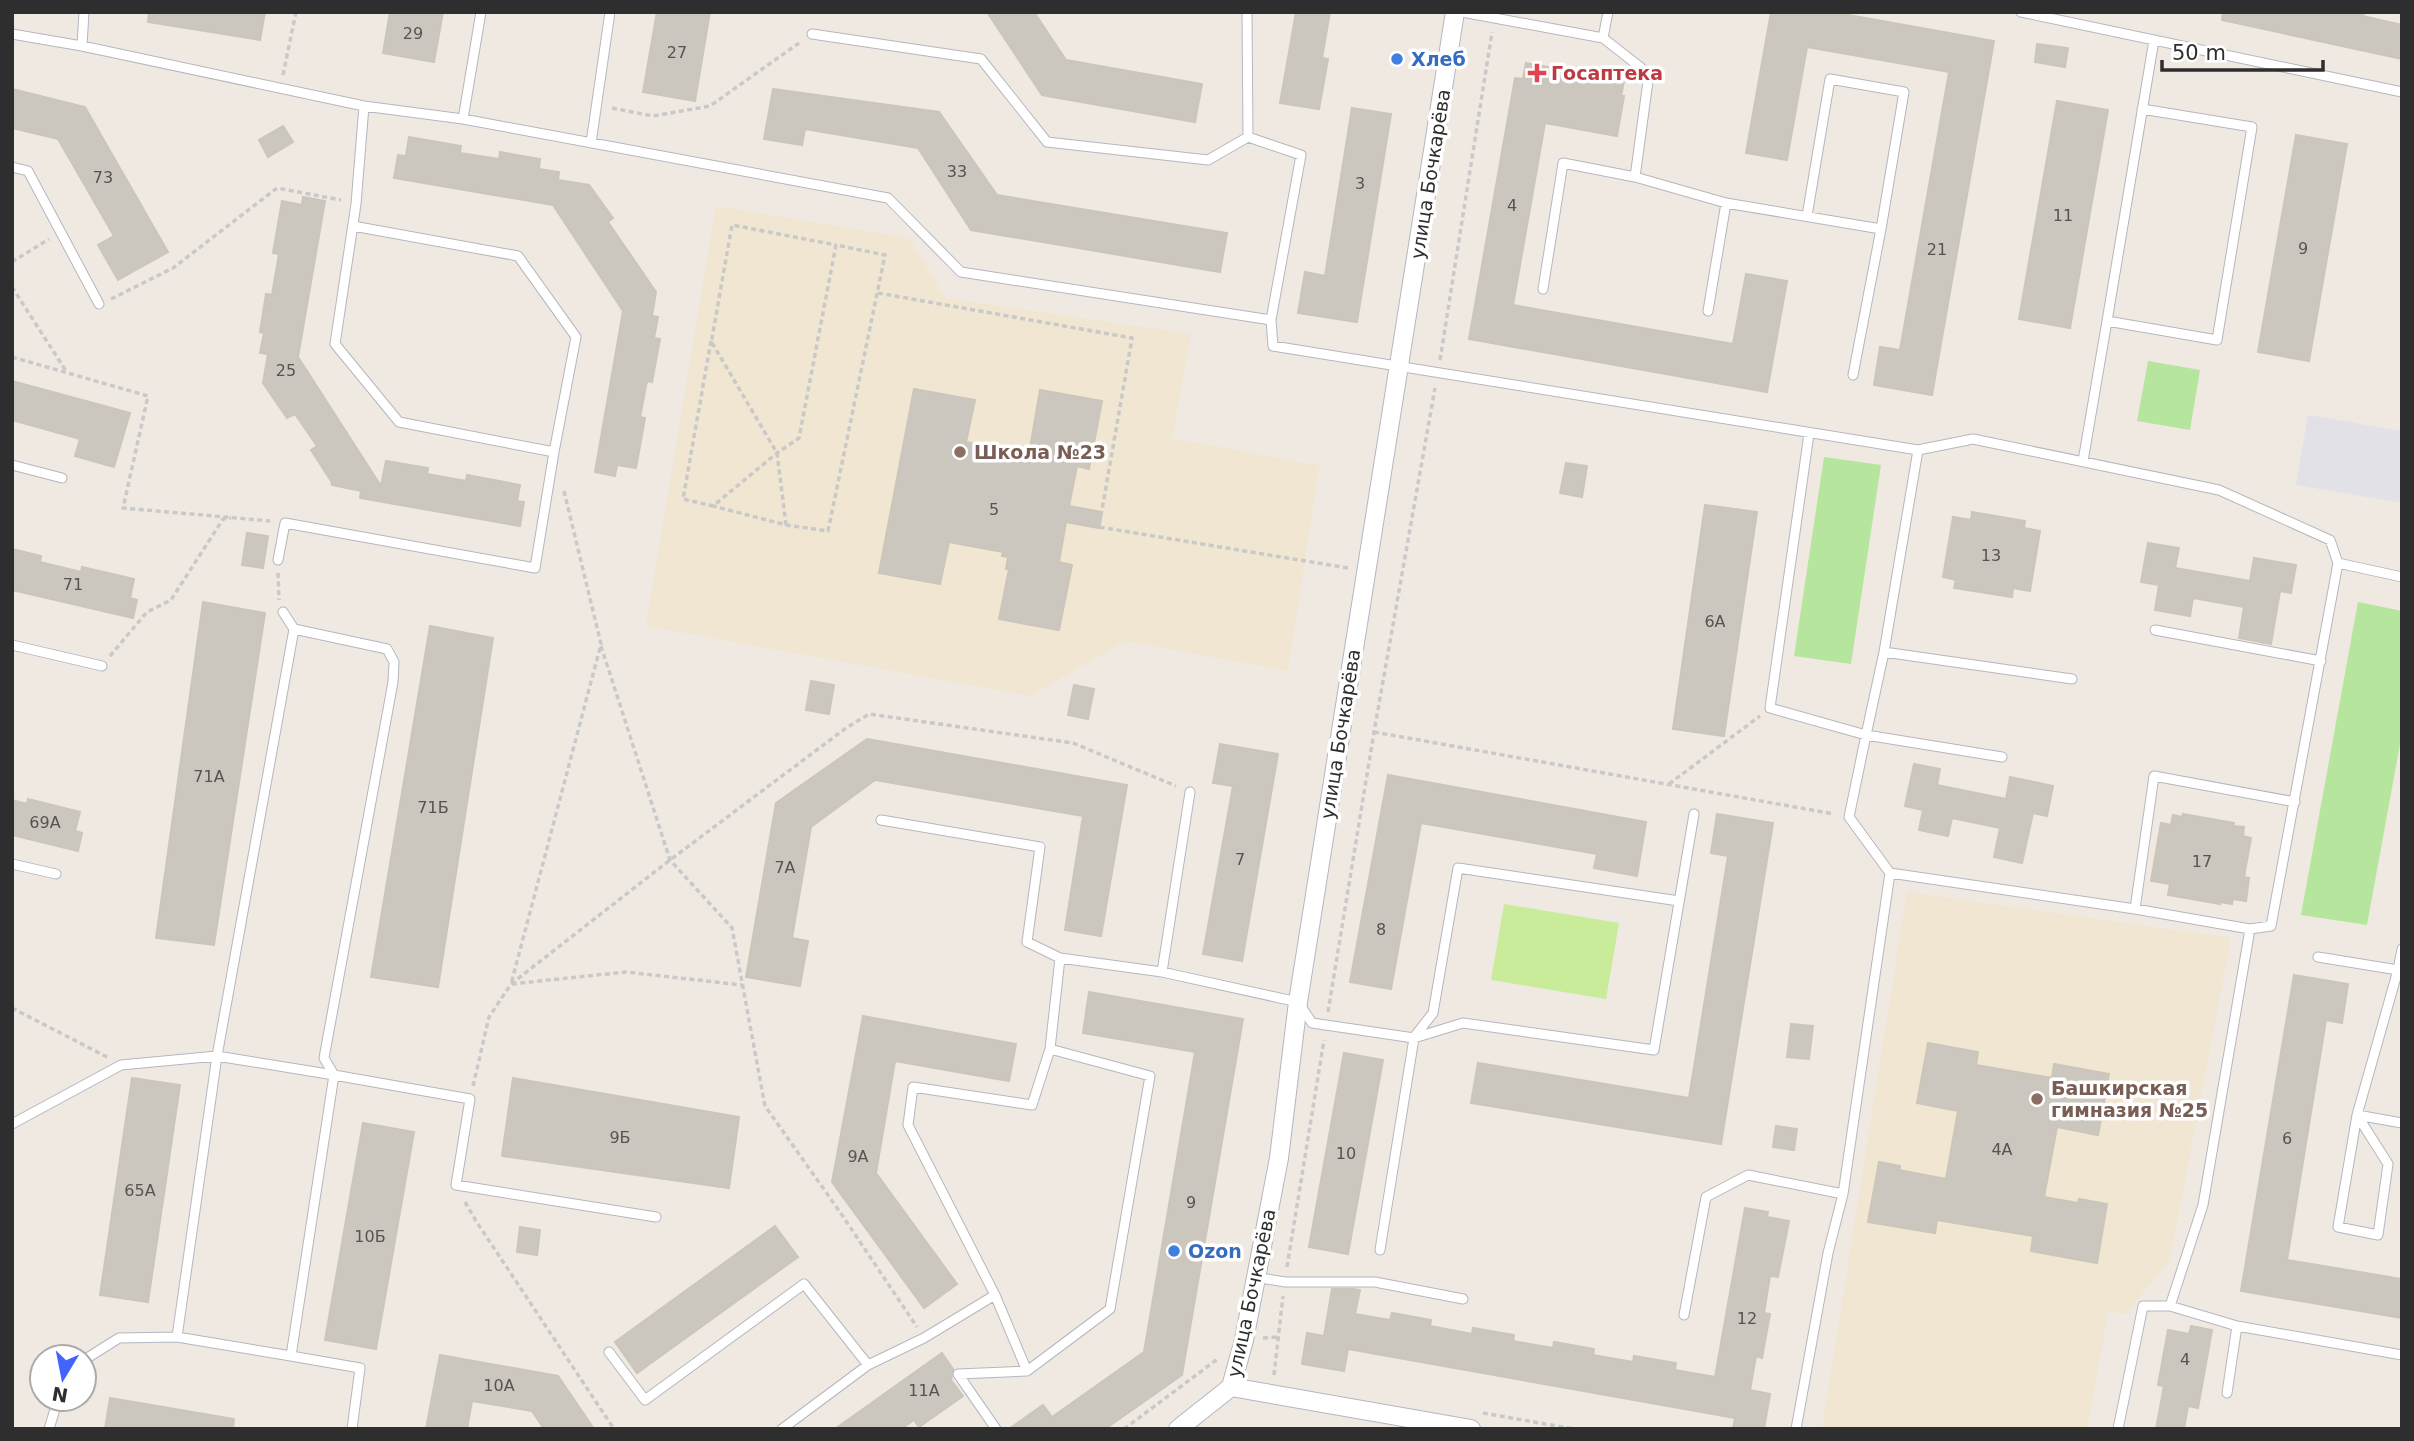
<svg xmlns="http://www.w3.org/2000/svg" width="2414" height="1441" font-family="'DejaVu Sans',sans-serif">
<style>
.industrial{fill:#e3e1e8}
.education{fill:#f0e6d1}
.green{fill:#b6e59e}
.pitch{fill:#c9ec9a}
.building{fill:#cbc7bf;stroke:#cbc5ba;stroke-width:2}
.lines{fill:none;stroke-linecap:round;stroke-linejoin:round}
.service-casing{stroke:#b4b7c1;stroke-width:11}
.minor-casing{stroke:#b4b7c1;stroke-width:20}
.path{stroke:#c9c9c9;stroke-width:3.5;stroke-dasharray:5 3.5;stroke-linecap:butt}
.service{stroke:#fff;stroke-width:9}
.minor{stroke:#fff;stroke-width:18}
.shop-dot{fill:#3f7fe0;stroke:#fff;stroke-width:2.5}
.health-dot{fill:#e0444e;stroke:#fff;stroke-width:2.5}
.education-dot{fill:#8d6e63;stroke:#fff;stroke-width:2.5}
.labels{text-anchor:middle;stroke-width:7;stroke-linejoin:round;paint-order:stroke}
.number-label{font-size:16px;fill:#555452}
.shop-label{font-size:19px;font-weight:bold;fill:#366cbe;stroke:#fff;text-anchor:start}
.health-label{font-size:19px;font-weight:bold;fill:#be3a42;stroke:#fff;text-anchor:start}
.street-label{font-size:19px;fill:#2e2e2e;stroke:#fff}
.education-label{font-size:19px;font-weight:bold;fill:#785e54;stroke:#fff;text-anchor:start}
</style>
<rect width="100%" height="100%" fill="#efe9e1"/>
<!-- industrial -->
<path class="industrial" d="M2308,415L2402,431V503L2296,485Z"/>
<!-- education -->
<path class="education" d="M716,206L909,238L945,298L1191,334L1172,438L1319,466L1288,671L1125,641L1030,696L646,626Z
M1907,892L2231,938L2170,1259L2126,1314L2108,1312L2087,1429H1822Z"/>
<!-- green -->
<path class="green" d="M2148,361L2200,370L2190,430L2137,421Z
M1824,457L1881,465L1851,664L1794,656Z
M2358,602L2402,611V733L2367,925L2301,915Z"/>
<!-- pitch -->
<path class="pitch" d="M1504,904L1619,923L1606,999L1491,980Z"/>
<!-- building -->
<path class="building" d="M149,12H265L260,40L148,22Z
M390,12H443L434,62L383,53Z
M657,12H710L695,101L643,92Z
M987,12H1034L1066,60L1202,84L1195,122L1042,95Z
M1296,12H1330L1322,58L1328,59L1319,109L1280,103Z
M1771,12H1832L1994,41L1932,395L1874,385L1880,347L1900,350L1949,72L1807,47L1787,160L1746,153Z
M2223,12H2364L2363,16L2402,25V59L2222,20Z
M2037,44L2068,48L2065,67L2035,62Z
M1526,63L1624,81L1621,96H1624L1617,136L1545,123L1513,305L1733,344L1746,274L1787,281L1767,392L1469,339L1515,78L1523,79Z
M12,89L85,107L168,252L118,280L98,245L114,236L58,139L12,128Z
M773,89L939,112L997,195L1227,233L1220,272L971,230L918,148L805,129L802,145L764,139Z
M2057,101L2108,110L2070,328L2019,319Z
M1352,108L1391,114L1357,322L1298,313L1305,272L1325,276Z
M283,126L293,142L268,157L259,140Z
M2296,135L2347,144L2309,361L2258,352Z
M409,137L461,146L460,153L499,159L500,152L540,159L539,169L559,172L558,180L589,185L613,218L608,222L656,292L652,316L658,317L654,338L660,339L652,382L647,381L640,417L645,418L636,468L617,465L615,476L595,472L623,311L553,205L394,178L398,155L406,156Z
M303,197L325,201L298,357L381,486L386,461L428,468L427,474L466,481L467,475L520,485L517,501L524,502L520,526L360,498L361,491L332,485L331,481L311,450L317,446L295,414L287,418L263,383L268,354L260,353L264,333L260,332L266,294L272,295L279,254L273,253L282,201L302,205Z
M12,381L130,413L114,467L75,456L80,439L12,420Z
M914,389L975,400L966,442L1029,454L1040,390L1102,401L1089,469L1077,466L1069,506L1102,512L1099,528L1066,522L1059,562L1072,565L1059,630L999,619L1009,569H1006L1008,557L1002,556L1003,552L949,542L940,584L879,573Z
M1566,463L1587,466L1582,497L1560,493Z
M1705,505L1757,512L1724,736L1673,729Z
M1972,512L2025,521L2024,528L2040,531L2030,591L2013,588L2012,597L1954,588L1956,580L1943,577L1953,517L1971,520Z
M247,533L268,536L263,568L242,565Z
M2148,543L2179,548L2175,568L2250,581L2254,558L2296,565L2291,593L2280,591L2271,644L2239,638L2244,607L2193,598L2190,616L2155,610L2159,585L2141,582Z
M12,549L41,556L40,562L81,572L82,567L134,579L130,598L137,600L133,618L12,590Z
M203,602L265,613L214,945L156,938Z
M430,626L493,638L438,987L371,977Z
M811,681L834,685L829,714L806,710Z
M1074,685L1094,689L1088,719L1068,715Z
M867,739L1127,785L1101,936L1065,930L1083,816L875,780L811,827L792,938L808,941L800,986L746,977L776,803Z
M1220,744L1278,754L1242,961L1203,954L1233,786L1213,783Z
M1914,764L1940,769L1937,785L2006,799L2010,777L2053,786L2047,816L2033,813L2022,863L1994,857L2000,828L1952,818L1948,836L1919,830L1923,810L1905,806Z
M1388,775L1646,822L1637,876L1594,868L1597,854L1421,823L1391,989L1350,982Z
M28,799L80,812L75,831L82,833L78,851L12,835V800L27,804Z
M1717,814L1773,823L1721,1144L1471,1103L1478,1063L1689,1098L1728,856L1711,853Z
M2183,814L2234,823L2233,826L2244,827L2243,836L2251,838L2244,877L2249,878L2246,901L2233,899L2232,904L2220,902V904L2168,895L2170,884L2151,881L2161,823L2171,825L2173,815L2182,817Z
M2294,975L2348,984L2342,1023L2326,1020L2287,1260L2402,1279V1318L2241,1291Z
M1089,992L1243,1019L1182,1375L1105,1429H1009L1043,1405L1052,1417L1144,1352L1195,1052L1083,1033Z
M863,1016L1016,1044L1009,1081L895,1061L876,1173L957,1284L924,1308L832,1182Z
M1791,1024L1813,1026L1809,1059L1787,1057Z
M1928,1043L1978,1052L1976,1065L2052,1078L2054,1064L2109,1074L2098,1135L2057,1127L2044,1197L2078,1203L2079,1199L2107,1204L2097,1263L2031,1251L2033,1236L1937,1220L1935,1233L1868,1222L1879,1162L1900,1166L1899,1170L1946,1179L1958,1111L1917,1103Z
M1344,1053L1383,1060L1348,1254L1309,1247Z
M132,1078L180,1085L148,1302L100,1295Z
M513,1078L739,1117L729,1188L502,1156Z
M363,1123L414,1132L376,1349L325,1340Z
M1776,1126L1797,1129L1794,1150L1773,1147Z
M1745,1208L1768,1212L1767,1217L1789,1221L1778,1277L1770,1276L1764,1313L1770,1314L1762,1358L1756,1356L1750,1390L1770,1394L1764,1429H1733L1735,1418L1348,1349L1344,1371L1302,1364L1307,1333L1324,1336L1332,1289H1353L1360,1290L1355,1314L1390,1320L1392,1313L1431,1320L1430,1326L1472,1334L1473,1328L1514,1335L1513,1341L1553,1348L1554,1342L1594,1349L1593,1355L1633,1362L1634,1356L1676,1363L1675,1370L1715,1377Z
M775,1226L798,1257L637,1373L615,1342Z
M520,1227L540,1230L537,1255L517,1252Z
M2191,1326L2212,1330L2198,1408L2188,1406L2184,1429H2156L2164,1386L2158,1385L2168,1330L2189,1334Z
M942,1353L953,1369L951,1380L963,1396L919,1427L914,1420L901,1429H835Z
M440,1355L558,1376L594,1429H544L532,1411L472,1401L467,1429H426Z
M110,1398L234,1419L233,1429H105Z"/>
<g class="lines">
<!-- service casing -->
<g class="service-casing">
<path id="service" d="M1247,12L1248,137L1301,155L1271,320
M1462,12L1603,38L1608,12
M2021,12L2402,92
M12,34L82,46L364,106L463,119L888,198L961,272L1271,320L1273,346L1918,450L1973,439L2219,490L2330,540L2338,563L2402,577
M812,34L981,59L1047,142L1208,160L1248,137
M82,46L84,12
M2142,109L2252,127L2217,340L2107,321L2154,40
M463,119L481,12
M591,143L610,12
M12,167L28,171L99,304
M1635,177L1726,203L1881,229L1853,375
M1807,216L1830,79L1904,92L1881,229
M353,226L518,256L576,337L554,452
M1543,289L1563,163L1635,177L1649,74L1603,38
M1708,311L1726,203
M1809,434L1770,708L1866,735L1884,652L1918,450
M2083,461L2107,321
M12,465L62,478
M278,560L285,523L535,568L554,452L399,422L335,344L356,204L364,106
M283,612L294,629L217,1056L334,1075L324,1058L393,682L394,662L387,649L294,629
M2155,630L2321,661
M12,645L102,666
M1884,652L2072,679
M1190,792L1162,972L1298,1002L1312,1023L1414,1038L1380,1250
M881,820L1040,847L1027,942L1060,958L1162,972
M12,864L56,874
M1890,873L1849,817L1866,735L2002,757
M2135,909L2154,776L2295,802
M2318,957L2398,970
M1415,1036L1433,1013L1458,868L1679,901
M1414,1038L1463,1023L1654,1050L1694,814
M1050,1049L1032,1105L913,1087L908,1125L995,1295L1027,1371L1110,1309L1150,1076L1050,1049L1060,958
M2357,1115L2388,1164L2378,1235L2338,1227L2357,1115L2398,970L2402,949
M2357,1115L2402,1123
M12,1124L121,1065L217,1056L177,1337L291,1356L334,1075L470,1099L456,1185L656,1217
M1255,1277L1285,1282H1375L1463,1299
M1684,1315L1706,1197L1748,1175L1843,1194
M2237,1326L2402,1355
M609,1352L645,1400L804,1284L868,1365
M291,1356L360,1368L352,1429
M84,1360L119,1338L177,1337
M2227,1393L2237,1326L2170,1306L2203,1205L2250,929
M49,1429L58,1399
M782,1429L868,1365L924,1338L995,1295
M996,1429L958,1374L1027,1371
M1796,1429L1828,1253L1843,1194L1890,873L2135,909L2250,929L2271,926L2338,563
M2118,1429L2143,1306H2170"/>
</g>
<!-- minor casing -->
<g class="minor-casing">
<path id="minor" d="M1231,1387L1471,1429
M1178,1429L1231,1387L1244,1340L1279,1158L1298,1002L1455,12"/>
</g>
<!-- path -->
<path class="path" d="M283,75L296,12
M612,108L653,116L710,106L799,43
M12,262L49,239
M12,287L66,371
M878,293L1132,338L1099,527L1348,568
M111,299L173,268L277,188L341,200
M711,341L683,499L713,506L777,453L799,438L836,245L885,255L828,531L786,525L713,506
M12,357L148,396L123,508L270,521
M1440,360L1492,32
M564,491L601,644L511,984L626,972L742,985
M786,525L777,453L711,341L712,338L732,225L836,245
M278,573L279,600
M601,646L670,860L732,928L765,1106L840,1212L917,1327
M110,656L147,612L171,600L223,519L231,518
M1374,732L1834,814
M1669,784L1760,716
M12,1008L107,1057
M1328,1012L1374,732L1435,388
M473,1086L489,1017L511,984L670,860L846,728L869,714L1073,743L1176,786
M465,1202L476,1221L614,1429
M1287,1267L1324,1040
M1263,1338L1278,1337
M1274,1375L1283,1296
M1483,1413L1574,1429
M1124,1429L1219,1358"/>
<!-- service -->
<use href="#service" class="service"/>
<!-- minor -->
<use href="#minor" class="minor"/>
</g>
<!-- markers -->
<g class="shop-dot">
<circle cx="1397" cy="59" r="7"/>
<circle cx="1174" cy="1251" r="7"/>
</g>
<path class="health-dot" d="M1533.5 62.5h7v7h7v7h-7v7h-7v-7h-7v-7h7z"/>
<g class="education-dot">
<circle cx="960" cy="452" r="7"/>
<circle cx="2037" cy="1099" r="7"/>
</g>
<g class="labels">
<!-- number labels -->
<g class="number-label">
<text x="413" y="39">29</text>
<text x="677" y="58">27</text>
<text x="957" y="177">33</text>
<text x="103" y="183">73</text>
<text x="1360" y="189">3</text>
<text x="1512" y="211">4</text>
<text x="2063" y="221">11</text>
<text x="2303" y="254">9</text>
<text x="1937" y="255">21</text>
<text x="286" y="376">25</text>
<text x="994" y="515">5</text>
<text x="1991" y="561">13</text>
<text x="73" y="590">71</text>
<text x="1715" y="627">6А</text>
<text x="209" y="782">71А</text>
<text x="433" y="813">71Б</text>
<text x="45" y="828">69А</text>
<text x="1240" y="865">7</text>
<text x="2202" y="867">17</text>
<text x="785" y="873">7А</text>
<text x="1381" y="935">8</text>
<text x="620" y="1143">9Б</text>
<text x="2287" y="1144">6</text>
<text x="2002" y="1155">4А</text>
<text x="1346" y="1159">10</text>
<text x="858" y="1162">9А</text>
<text x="140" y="1196">65А</text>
<text x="1191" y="1208">9</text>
<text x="370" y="1242">10Б</text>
<text x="1747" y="1324">12</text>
<text x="2185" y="1365">4</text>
<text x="499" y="1391">10А</text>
<text x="924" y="1396">11А</text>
</g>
<!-- shop labels -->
<g class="shop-label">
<text x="1411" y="66">Хлеб</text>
<text x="1188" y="1258">Ozon</text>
</g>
<!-- health labels -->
<g class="health-label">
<text x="1551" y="80">Госаптека</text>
</g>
<!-- street labels -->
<g class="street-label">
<text transform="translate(1430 174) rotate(-81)" y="7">улица Бочкарёва</text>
<text transform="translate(1340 734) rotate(-81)" y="7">улица Бочкарёва</text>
<text transform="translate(1251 1293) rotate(-78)" y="7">улица Бочкарёва</text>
</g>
<!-- education labels -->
<g class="education-label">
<text x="974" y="459">Школа №23</text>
<text x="2051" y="1095">Башкирская<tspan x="2051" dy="22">гимназия №25</tspan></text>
</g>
</g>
<!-- border -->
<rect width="2414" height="1441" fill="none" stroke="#2e2e2e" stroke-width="28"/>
<!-- north arrow -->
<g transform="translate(63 1378) rotate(190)"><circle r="33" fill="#ffffff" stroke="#ababab" stroke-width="2"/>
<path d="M0-5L12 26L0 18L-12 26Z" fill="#4264fb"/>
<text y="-10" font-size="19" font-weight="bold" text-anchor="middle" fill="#2e2e2e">N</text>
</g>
<!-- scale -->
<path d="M2162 60v10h161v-10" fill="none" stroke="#2e2e2e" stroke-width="3.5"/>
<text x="2172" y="60" font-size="21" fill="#2e2e2e" stroke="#ffffff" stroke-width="5" paint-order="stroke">50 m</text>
</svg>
